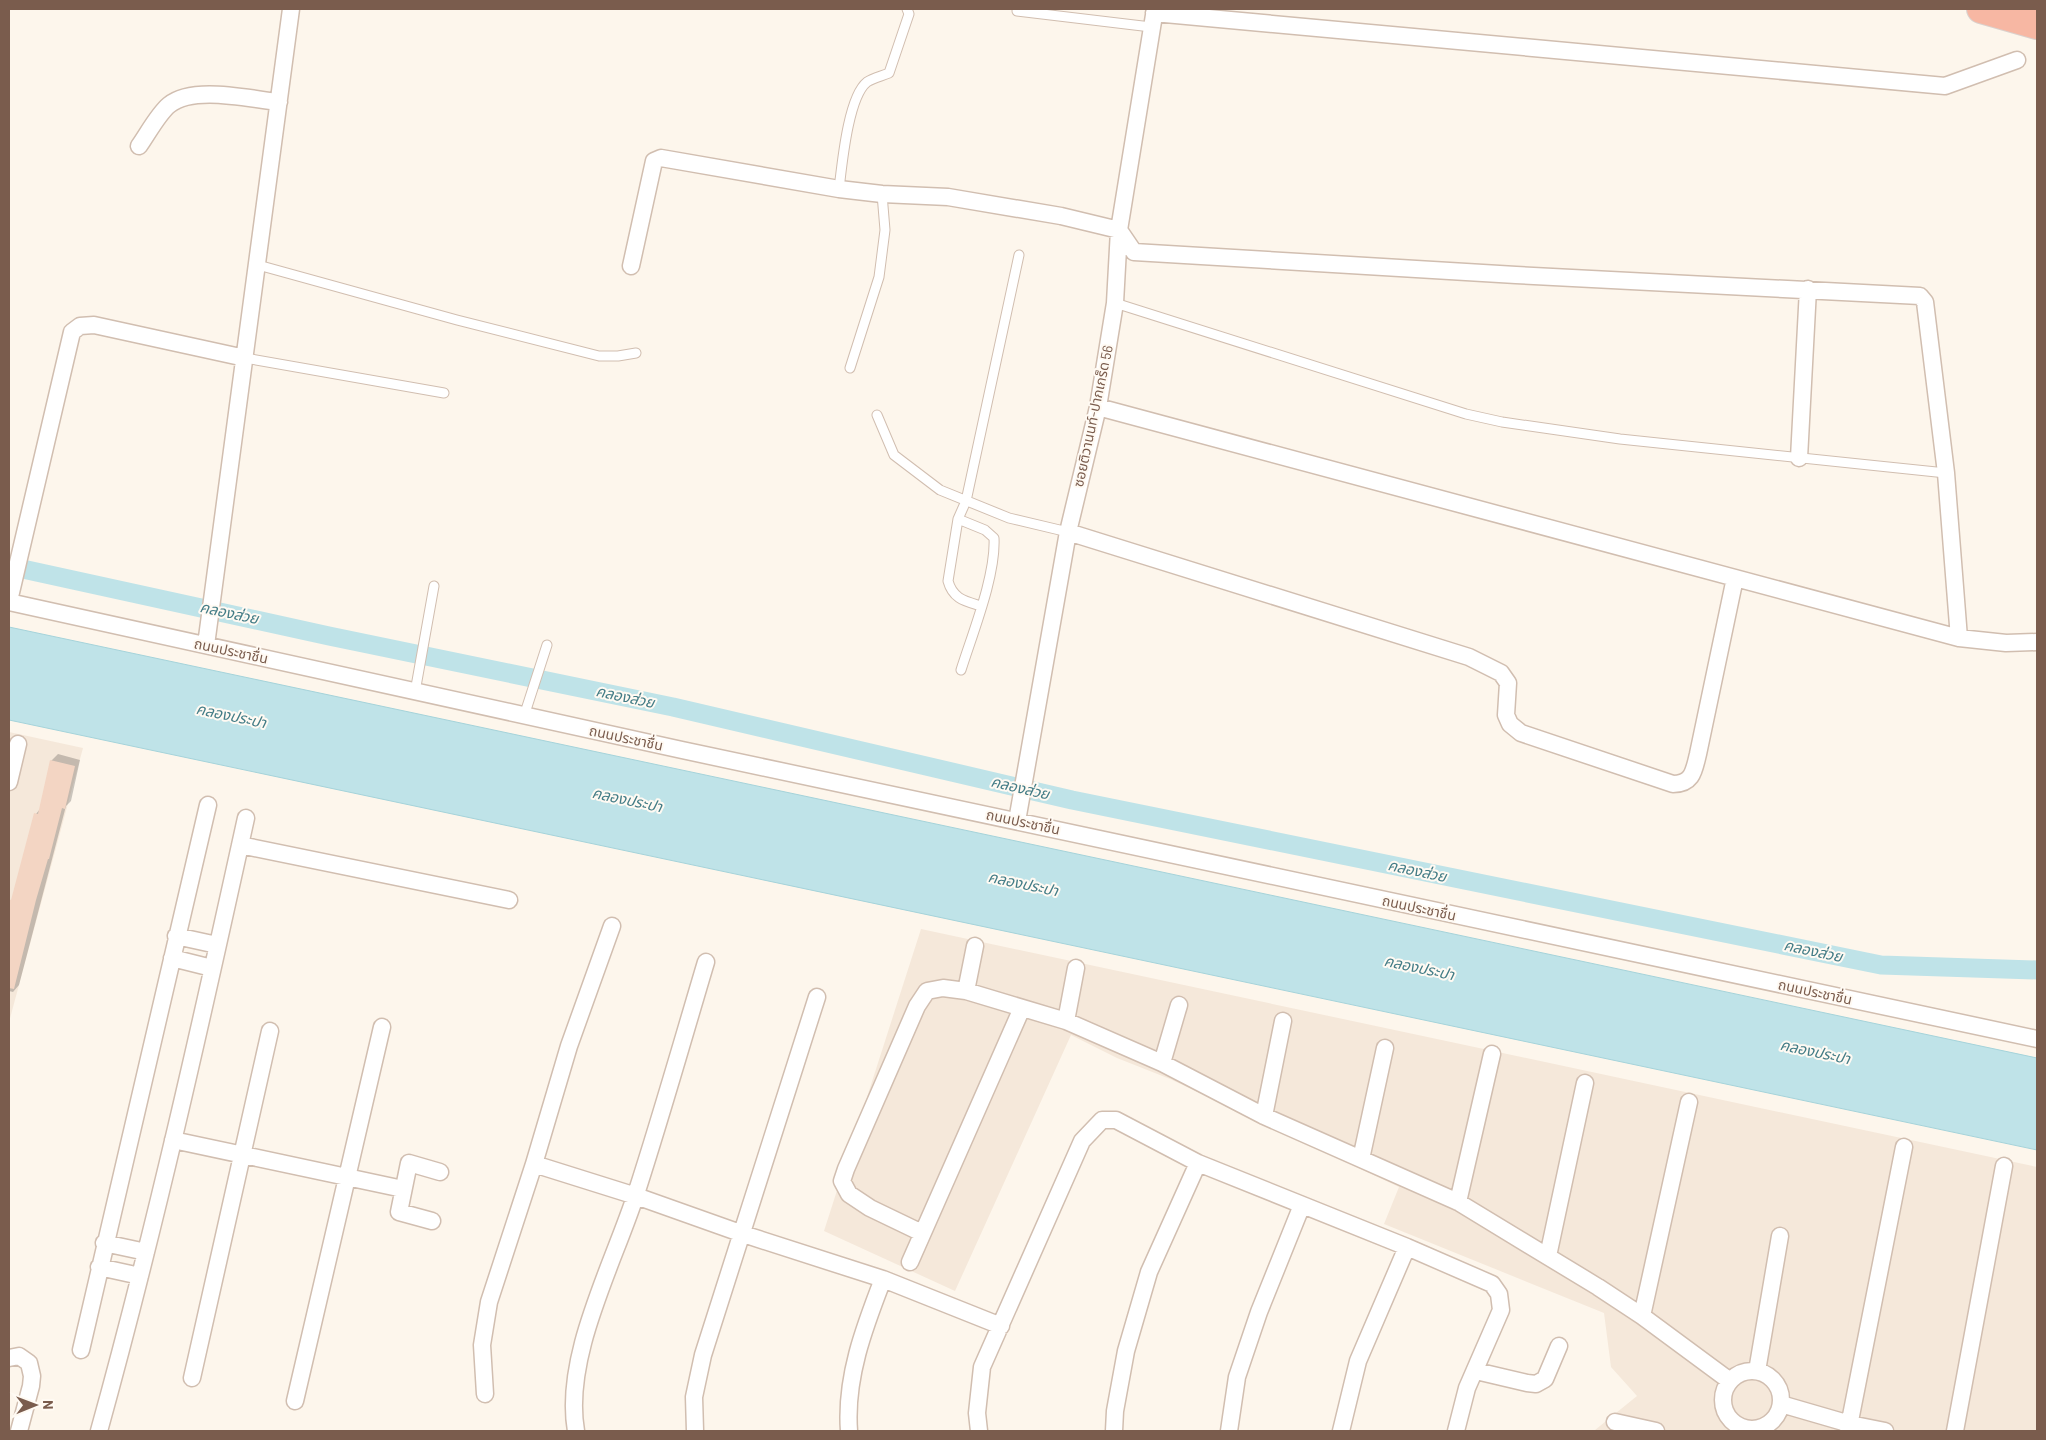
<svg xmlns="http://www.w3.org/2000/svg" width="2046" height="1440" font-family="Barlow,'Noto Sans Thai',sans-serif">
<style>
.residential{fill:#f5e8da}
.water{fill:#bfe3e8;stroke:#a5d3da}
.shadow{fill:#0003}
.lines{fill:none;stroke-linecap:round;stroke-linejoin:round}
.canal{stroke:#bfe3e8;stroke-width:19}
.building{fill:#f3d5c3}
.service-casing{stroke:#d1beb0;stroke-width:11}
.minor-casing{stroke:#d1beb0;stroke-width:19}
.motorway-casing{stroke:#dad1cd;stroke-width:30}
.service{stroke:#fff;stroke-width:9}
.minor{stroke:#fff;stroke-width:16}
.motorway{stroke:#f7b7a3;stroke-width:28}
.labels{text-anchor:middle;stroke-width:4;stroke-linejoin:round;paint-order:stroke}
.street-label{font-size:14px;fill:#7a5c4d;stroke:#fffaf3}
.water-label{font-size:15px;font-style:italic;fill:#437c86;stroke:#fffaf3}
</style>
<rect width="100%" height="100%" fill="#fdf6ec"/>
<!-- residential -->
<path class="residential" d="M9,732L83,748L9,1022Z
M921,929L2037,1167V1431H1590L1595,1430L1637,1396L1611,1367L1604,1313L1384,1224L1399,1187L1170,1079L1117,1058L1071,1035L955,1291L824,1231Z"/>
<!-- water -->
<path class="water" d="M9,627L2037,1058V1150L9,720Z"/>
<!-- shadow -->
<path class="shadow" d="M58,754L80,760L71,801L66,806L19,985L13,992L9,991V911L36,814L40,809L51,761Z"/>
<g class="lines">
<!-- canal -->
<path class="canal" d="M9,566L329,636L673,707L1072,800L1881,965L2037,970"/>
</g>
<!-- building -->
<path class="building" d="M50,760L75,766L65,809L62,808L49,859H48L36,900L14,989L9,988V899L11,900L34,813L38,814Z"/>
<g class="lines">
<!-- service casing -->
<g class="service-casing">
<path id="service" d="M1017,11L1151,27
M839,189C842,165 848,97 867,82C873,78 882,76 889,73L909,14L907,9
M258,265L457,320L599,356H618L636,353
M1115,303L1466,414L1502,422L1620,439L1946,473
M245,358L444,393
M850,368L879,277L885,230L882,194
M877,415L894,455L940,490L1009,518L1068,532
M958,519L985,530L994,538C996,575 973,632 961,670
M981,606C965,601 953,599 948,581L958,519L966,501L1019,255
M415,692L434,586
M524,716L547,645"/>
</g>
<!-- minor casing -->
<g class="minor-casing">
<path id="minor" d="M1154,13L1945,86L2017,60
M139,146C147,135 158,114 169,105C193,85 249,99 279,102
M631,266L654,161L661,158L839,189L882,194L948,197L1061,216L1119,230L1134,252L1516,275L1920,296L1925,302L1946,473L1959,638
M1098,407L1959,638L2006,643L2037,642
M1799,458L1808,289
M1068,532L1469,657L1501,673L1508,683L1506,715L1510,724L1521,733L1673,784C1693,784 1694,770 1698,754L1735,578
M9,601L72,332L80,326L94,325L245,358
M9,602L682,750L2037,1039
M206,645L291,9
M9,782L18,744
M1017,821L1068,532L1098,407L1115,303L1119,230L1155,9
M240,845L509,900
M176,936L217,945
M172,958L212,968
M966,991L975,946
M1066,1021L1076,968
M1162,1063L1179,1005
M1264,1116L1283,1021
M173,1140L403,1189
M1361,1159L1385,1048
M534,1164L636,1196L743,1234L883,1279L1001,1326
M1458,1202L1492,1054
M432,1221L399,1212L409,1163L440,1172
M922,1233L870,1208L849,1194L842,1181L846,1169L917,1006L927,991L943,988L966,991L1066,1021L1162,1063L1264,1116L1458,1202L1598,1287L1642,1316L1730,1381
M104,1243L146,1252
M1548,1256L1585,1083
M910,1262L1022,1008
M99,1267L140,1276
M1642,1316L1689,1102
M81,1350L208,805
M9,1358L19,1356L29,1363L32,1376L31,1386L19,1431
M1476,1371L1527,1383L1536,1384L1545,1379L1559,1346
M1757,1371L1780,1236
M1723 1400a29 29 0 1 1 58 0a29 29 0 1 1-58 0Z
M192,1378L270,1031
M485,1394L482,1345L489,1302L534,1164L569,1046L612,926
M295,1401L382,1027
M1781,1404L1850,1424L1885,1431
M1615,1422L1656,1431
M99,1431C155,1229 201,1023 246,818
M576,1431C563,1357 613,1265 636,1194C661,1117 683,1039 706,962
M695,1431L694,1397L703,1355L817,997
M849,1431C845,1378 864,1328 883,1279
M979,1431L977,1413L982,1367L1082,1141L1102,1120H1116L1198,1163L1407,1247L1492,1284L1499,1294L1501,1310L1467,1388L1456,1431
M1114,1431L1115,1411L1126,1351L1149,1272L1198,1163
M1229,1431L1237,1377L1259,1312L1302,1205
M1341,1431L1358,1361L1407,1247
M1848,1431L1904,1147
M1955,1431L2004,1166"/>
</g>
<!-- motorway casing -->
<g class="motorway-casing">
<path id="motorway" d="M1981,9L2037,25"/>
</g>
<!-- service -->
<use href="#service" class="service"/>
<!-- minor -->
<use href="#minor" class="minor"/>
<!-- motorway -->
<use href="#motorway" class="motorway"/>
</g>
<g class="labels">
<!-- street labels -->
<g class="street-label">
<text transform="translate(1093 416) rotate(-78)" y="5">ซอยติวานนท์-ปากเกร็ด 56</text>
<text transform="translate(231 651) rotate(12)" y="5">ถนนประชาชื่น</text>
<text transform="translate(626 738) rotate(12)" y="5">ถนนประชาชื่น</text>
<text transform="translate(1023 822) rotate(12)" y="5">ถนนประชาชื่น</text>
<text transform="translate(1419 908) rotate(12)" y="5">ถนนประชาชื่น</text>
<text transform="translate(1815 992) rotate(12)" y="5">ถนนประชาชื่น</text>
</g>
<!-- water labels -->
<g class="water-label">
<text transform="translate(229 613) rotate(12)" y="5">คลองส่วย</text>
<text transform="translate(625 697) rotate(12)" y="5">คลองส่วย</text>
<text transform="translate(231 716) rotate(12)" y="5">คลองประปา</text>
<text transform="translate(1020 788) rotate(13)" y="5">คลองส่วย</text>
<text transform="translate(627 800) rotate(12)" y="5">คลองประปา</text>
<text transform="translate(1417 871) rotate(12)" y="5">คลองส่วย</text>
<text transform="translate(1023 884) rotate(12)" y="5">คลองประปา</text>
<text transform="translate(1813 951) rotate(12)" y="5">คลองส่วย</text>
<text transform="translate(1419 968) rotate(12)" y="5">คลองประปา</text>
<text transform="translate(1815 1052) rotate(12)" y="5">คลองประปา</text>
</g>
</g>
<!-- border -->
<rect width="2046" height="1440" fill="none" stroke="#7a5c4d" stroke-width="20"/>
<!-- north arrow -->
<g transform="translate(35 1405) rotate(89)" stroke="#fffaf3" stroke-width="4" paint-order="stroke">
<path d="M0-4L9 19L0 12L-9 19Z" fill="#7a5c4d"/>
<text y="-8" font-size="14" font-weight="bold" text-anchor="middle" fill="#7a5c4d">N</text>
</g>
</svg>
